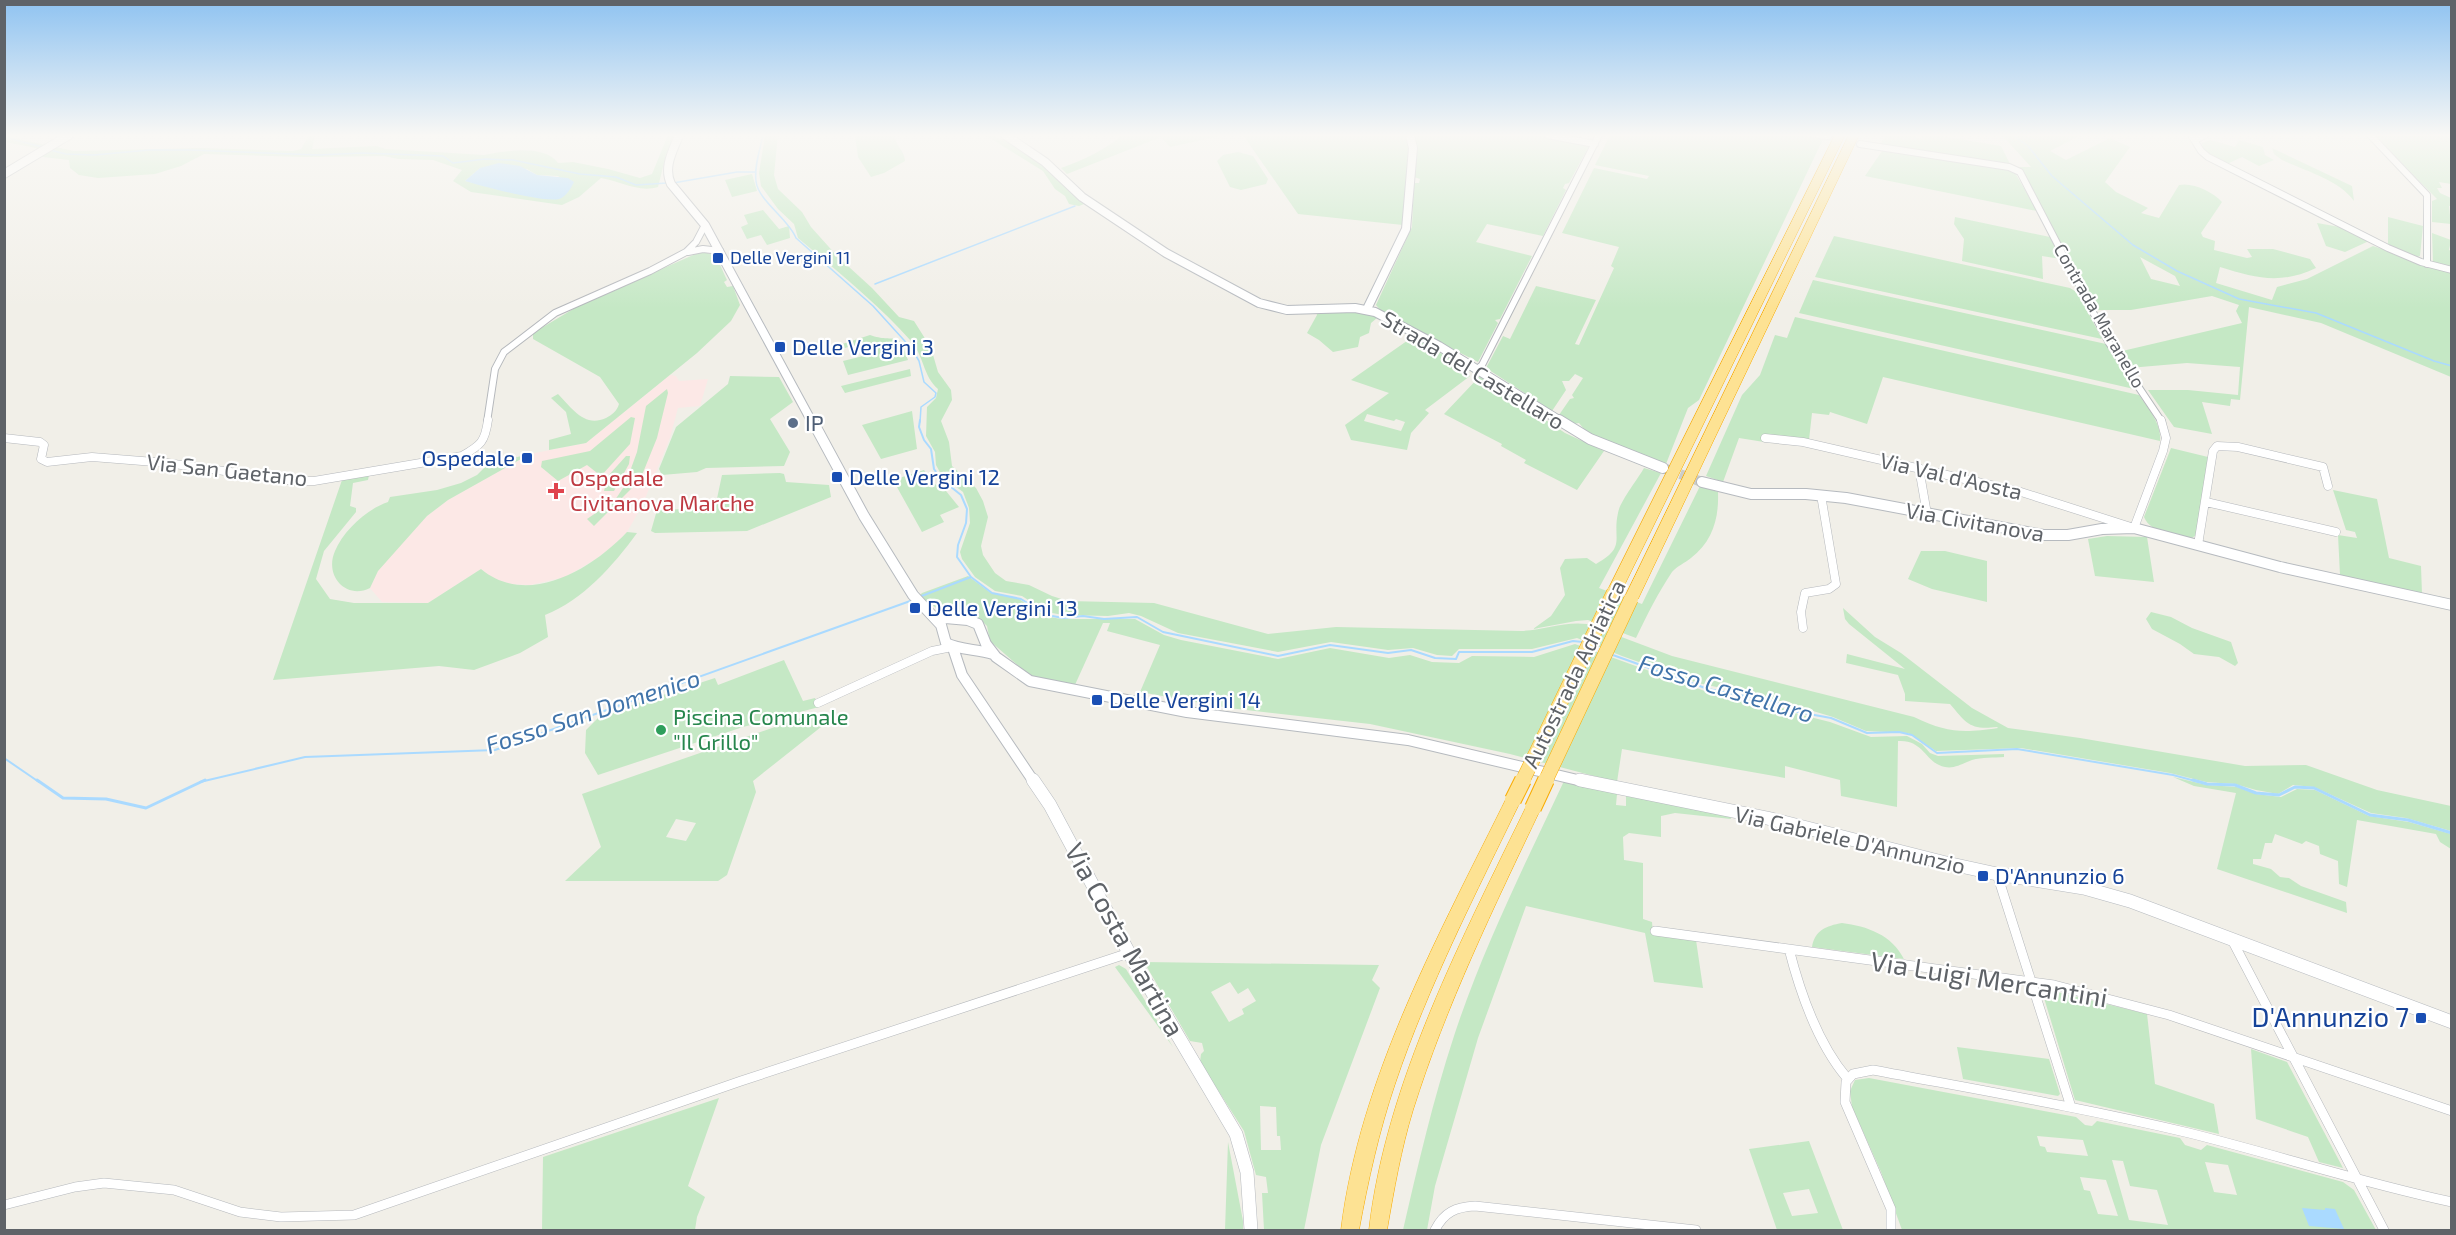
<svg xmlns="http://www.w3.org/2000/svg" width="2456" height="1235" font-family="'Exo 2',sans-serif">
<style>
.medical{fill:#fce8e6}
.green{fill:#c5e8c5;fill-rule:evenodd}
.water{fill:#aadaff}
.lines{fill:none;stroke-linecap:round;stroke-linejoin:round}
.stream-far2{stroke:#aadaff;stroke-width:1.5}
.stream-far1{stroke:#aadaff;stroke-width:2}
.stream{stroke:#aadaff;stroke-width:3}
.street-tunnel{stroke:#ccccc8;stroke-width:6;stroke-dasharray:6 3;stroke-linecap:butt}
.secondary-tunnel{stroke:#ccccc8;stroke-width:10;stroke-dasharray:10 5;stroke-linecap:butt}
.street-far2-casing{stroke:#b5b8bc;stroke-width:8}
.street-far1-casing{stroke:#b5b8bc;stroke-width:9}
.street-casing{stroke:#b5b8bc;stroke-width:10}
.secondary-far2-casing{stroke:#b6babf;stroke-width:10}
.secondary-far1-casing{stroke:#b6babf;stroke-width:12}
.secondary-casing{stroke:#b6babf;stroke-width:14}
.highway-casing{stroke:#f9ab00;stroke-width:1}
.street-far2{stroke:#fff;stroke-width:6}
.street-far1{stroke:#fff;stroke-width:8}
.street{stroke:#fff;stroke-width:9}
.secondary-far2{stroke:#fff;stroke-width:8}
.secondary-far1{stroke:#fff;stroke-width:10}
.secondary{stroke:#fff;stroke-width:13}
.highway{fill:#fde293;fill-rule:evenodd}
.highway-bridge-far1-casing{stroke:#f9ab00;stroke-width:15;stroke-linecap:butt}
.highway-bridge-casing{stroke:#f9ab00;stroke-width:18;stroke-linecap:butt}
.highway-bridge-far1{stroke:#fde293;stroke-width:14}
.highway-bridge{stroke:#fde293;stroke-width:16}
.transit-dot{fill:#1a4fb4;stroke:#fff;stroke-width:2}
.service-dot{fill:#5c6f8a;stroke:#fff;stroke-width:2}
.health-dot{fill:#e0444e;stroke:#fff;stroke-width:2}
.leisure-dot{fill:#2e9e5b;stroke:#fff;stroke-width:2}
.labels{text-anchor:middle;stroke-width:4.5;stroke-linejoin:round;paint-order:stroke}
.far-transit-label{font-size:18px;fill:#164399;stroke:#fff;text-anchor:start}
.far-street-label{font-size:18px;fill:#5f6368;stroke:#fff}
.transit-label{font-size:22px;fill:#164399;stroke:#fff;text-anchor:start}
.street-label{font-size:22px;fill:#5f6368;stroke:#fff}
.service-label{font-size:22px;fill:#4e5e75;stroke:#fff;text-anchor:start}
.health-label{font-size:22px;fill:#be3a42;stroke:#fff;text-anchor:start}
.leisure-label{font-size:22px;fill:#27864d;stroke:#fff;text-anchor:start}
.water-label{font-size:24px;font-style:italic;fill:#4174aa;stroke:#fff}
.near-street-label{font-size:27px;fill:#5f6368;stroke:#fff}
.near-transit-label{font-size:27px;fill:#164399;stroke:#fff;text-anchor:end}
</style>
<rect width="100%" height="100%" fill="#f1efe8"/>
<!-- medical -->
<path class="medical" d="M670,375L676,376L679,381L708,379L700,406L678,408L670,438L642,506L627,532L613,546L596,559L565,577L530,585L511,584L492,578L481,569L428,603L382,602L370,588L378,571L393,553L427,516L448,500L530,454L586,443Z"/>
<!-- green -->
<path class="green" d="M309,135H315L312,149L376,146L386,149L484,155C504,151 544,144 558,163L573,162L608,169L640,178L652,174L668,135H674L666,155L658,187C638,193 621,181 601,178L579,197L562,205L471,192L453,181L462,170L433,160L398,159L384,156L305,157L204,154L181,166L155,174L98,178L79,175L70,168L69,160L43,157L37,153L38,150L36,148L5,142L4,136L74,151L201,148L293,151L301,149ZM480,168L527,169L537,175L559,176L542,198L465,181Z
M765,135H778L774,175L778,189L802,212L811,227L837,256L872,288L899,317L914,321L931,348L938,372L951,390L952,400L941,421L949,442L952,466L976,488L983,501L988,517L981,546L983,555L995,573L1006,581L1029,585L1052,596L1068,601L1154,603L1268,634L1336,627L1521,631C1543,630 1565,621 1587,624L1672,656L1914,717C1947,733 1963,733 1998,728L1997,727C1970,730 1967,724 1950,704L1905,701V694L1898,675L1846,663L1847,654L1905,669L1849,624L1845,619L1843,608L1875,637L1901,653L1972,708L2008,728L2080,738L2245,766L2306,765L2377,790L2451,806V831L2406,818L2371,813L2314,787L2293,785L2278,794L2256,790L2235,784L2206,782L2170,773L2021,748L1936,751L1908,733L1866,731L1833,717L1773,699L1698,683L1622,656L1577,638L1532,649H1459L1452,656L1437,655L1413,648L1388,650L1331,642L1278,652L1178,633L1141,616L1129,613L1108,616L1063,615L1047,612L1022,596L995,591L975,577L962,559L960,552L970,523L969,508L963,492L942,476L936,465L935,452L926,436L927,407L936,398L938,389C923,376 924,356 911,341C877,303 837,271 798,238L794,224L778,209L761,186L759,173Z
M855,135H895C894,144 905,151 905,161L884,173L871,177L858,157Z
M985,135C1015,135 1062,183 1084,204L1079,206L1069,204L1065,196L1055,189L1043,171Z
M1122,135H1225L1170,147L1161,137L1067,174L1061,168C1083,160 1104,151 1122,135Z
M1243,135H1406L1410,151L1403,225L1298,214Z
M1413,135H1539L1590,144L1569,183L1565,184L1563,188L1566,190L1543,236L1487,224L1476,242L1532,256L1500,319L1495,320L1498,323L1478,362L1383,313L1376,305L1412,227L1414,183H1419L1420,179L1414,177Z
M1610,135H1801L1823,139L1699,400L1688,408L1666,464C1642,455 1593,444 1579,423L1573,424L1559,415L1570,399L1574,398L1572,395L1583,378L1575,374L1569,381H1562L1566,390L1552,411L1486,368L1503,336L1510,339L1536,286L1596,300L1575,344L1579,345L1614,268L1611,266L1619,247L1562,233L1594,168L1647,179L1649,176L1595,165Z
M1885,135H1914V137L1921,139L1923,135H1936L2001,146L2011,166L1880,145Z
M2002,135H2027V137L2034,135H2081L2050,151L2066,160L2110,138L2130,147L2105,182L2116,192L2148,208L2141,213L2159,218L2179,185C2193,182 2213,192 2222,202L2201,233L2203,237L2215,241L2214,250L2247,258L2252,257L2247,249H2273L2310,259L2316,268C2280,285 2256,278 2220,267L2216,283L2272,300L2277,287L2307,279L2373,246L2451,272V377L2321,323L2249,307L2240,400L2231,399L2230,406L2202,402L2212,434L2174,427L2148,390H2188L2238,395L2240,367L2187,363L2129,368L2118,352L2242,323L2236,311L2239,305L2212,296L2131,310H2094L2019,167H2031ZM2140,257L2175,276L2180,286L2151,279Z
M2374,135H2451V184L2439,182L2442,188H2437L2440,193L2451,198V206H2449L2451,224L2432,222V201L2437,199Z
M2211,140L2235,147L2239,140L2263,147L2265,155L2274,160L2259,166L2242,157L2227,164L2203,150L2202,143Z
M2272,148L2352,186L2354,201C2339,180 2305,171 2282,160L2274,154Z
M1882,151L2014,171L2037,211L1865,176Z
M1238,152L1253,156L1268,179L1266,184L1241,190L1230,187L1217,161L1223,155Z
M752,174L757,191L732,197L725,180Z
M763,210L779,229L789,226L790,238L767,245L761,235L747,239L741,227L748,224L744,215Z
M1955,217L2050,237L2061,259L2042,256L2043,279L1962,261L1964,239L1954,224Z
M2388,217L2423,226L2420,256L2417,257L2388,246Z
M2317,223L2340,227L2369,241L2345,252L2326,246Z
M2432,233L2451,240L2449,250L2451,251V268L2433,263Z
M1834,236L2070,288L2078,293L2102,339L1815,277Z
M700,252C718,252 720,266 727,280L724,282L727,287L733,286L740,305L731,321L697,353L586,443L549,450V440L571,434L566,412L551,398L558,394C572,408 584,428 606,418C612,415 617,411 619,404L600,377L533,339V333L580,305Z
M1813,280L2106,344L2134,389L1799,313Z
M1355,311L1371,314L1377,318L1371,323L1369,333L1360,337L1358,347L1333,352L1319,340L1307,333L1317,315L1316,312Z
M1795,317L2139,395C2148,408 2162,424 2160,441L1883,377L1867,424L1830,412L1829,415L1812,413L1809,440L1765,435L1764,442L1739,438L1723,482L1706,476L1742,395L1760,375L1775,335L1787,338Z
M870,335C895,344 898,328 908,360L848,375L843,361L863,356L859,346H851L833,352L830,348Z
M1414,336L1465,368L1462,371L1470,376L1425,410L1429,413L1411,433L1407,450L1351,440L1345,425L1389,393L1351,380ZM1367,414L1394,421L1396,419L1405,422L1401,431L1364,421Z
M910,369L911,376L845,393L841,386Z
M730,376L779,377L793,402L770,419L790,452L784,466L706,468L697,472L662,475L659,469L676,427L728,384Z
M1480,376L1565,433L1604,451L1577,490L1524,463L1526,460L1501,446L1502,444L1444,414Z
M667,389L668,393L657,438L640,480L594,526L587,519L615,500L625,485L637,452L646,406Z
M912,411L917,449L881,459L862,425Z
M631,417L635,418L630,444L601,476L587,465L558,481L541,467L542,461L590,451Z
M2171,448L2208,457L2196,535L2192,538C2177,535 2151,534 2144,517Z
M530,454L448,500L427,516L378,571L370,588C346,600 324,576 335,551C344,530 367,509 388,502L390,497L437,490L461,483L477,475L488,464Z
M626,456H630L629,464L614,491H604L608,476Z
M1644,468L1661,473L1599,588L1642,604L1700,486L1718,492C1719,518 1713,541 1691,558C1685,563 1677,566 1672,572C1658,593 1647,615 1636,638L1588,620L1576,621L1533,629L1551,616L1565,595L1560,568L1565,559L1587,558L1596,564C1627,547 1612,539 1618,513C1620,501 1638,479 1644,468Z
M924,470L933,483L946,491L959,507L940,515L944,522L922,532L893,480Z
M780,473L784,474L786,482L829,485L831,497L747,531L655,533L651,531L657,510L715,508L722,475Z
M369,475L368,480L353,483L350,506L356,508V512L324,551L316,579L330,599L354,603H428L481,569C528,608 592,569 627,532L637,533C613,566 583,600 545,615L548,637L520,653L474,670L439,666L273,680L342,480Z
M2333,490L2377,499L2389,558L2421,566L2422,594L2340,575L2338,535L2357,538L2355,532L2346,530Z
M2107,536L2147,537L2154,582L2095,576L2088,539Z
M1921,551H1945L1987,561V602L1932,589L1908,579Z
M968,576L991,593L1019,599L1045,616L1061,619H1135L1164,635L1181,640L1278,659L1330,648L1389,658L1410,655L1432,662L1459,663L1472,656L1534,657L1575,644L1713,694L1775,705L1798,714L1830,722L1871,737L1907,736L1922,744L1930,753L1938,756L2004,754V757C1994,758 1982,757 1972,760C1963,763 1955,769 1945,767C1925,763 1924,739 1898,741L1897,807L1841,796L1840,780L1785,766V778L1622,749L1617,782L1510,754L1370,724L1229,708L1140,692L1160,645L1107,631L1110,623H1103L1074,687L1029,675L990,641L987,626L980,619L967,615L945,614L919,596L922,593Z
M2151,612L2171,617L2192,628L2231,642L2238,663L2235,666L2219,657L2194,654L2180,644L2152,629L2146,619Z
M784,660L803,701L815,698L819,707L743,727L598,775L585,753L586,730L601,715L715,678L718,685Z
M815,713L821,727L753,781L756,792L727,875L718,881H565L601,847L582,794ZM676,819L696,823L686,841L666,837Z
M2173,777L2207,785L2237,787L2256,794L2281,797L2297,789L2315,790L2369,816L2409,822L2451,834V849L2440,842L2436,834L2357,820L2347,887L2339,884L2338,861L2320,854L2319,846L2306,841L2302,844L2275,834L2272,843H2265L2261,859H2253V864L2271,869L2280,877L2289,878L2301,886L2346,902L2347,913L2217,869L2236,793L2194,786Z
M1564,781L1617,794L1616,805L1626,806V796L1730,815L1731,819L1675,813L1661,816V837L1629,833L1623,837L1624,860L1643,863V919L1652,922L1653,934L1696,940L1703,988L1654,982L1645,933L1526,906L1478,1038L1435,1186L1427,1230H1403C1418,1165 1433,1100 1454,1036C1482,950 1525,864 1564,781Z
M1842,923C1867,926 1892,935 1904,959L1812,947C1815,930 1826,926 1842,923Z
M1144,962L1379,965L1372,980L1380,988L1321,1145L1304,1230H1264L1262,1193H1268L1266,1177L1256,1175L1244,1131L1200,1062L1201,1054L1204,1051L1202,1043L1190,1041ZM1230,982L1238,994L1248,988L1256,1001L1242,1009L1244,1014L1229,1022L1211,992ZM1260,1106L1276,1107L1277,1136H1280L1281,1150H1261Z
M1119,965L1126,969L1173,1047L1115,967Z
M2041,988L2147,1014L2155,1084L2214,1104L2219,1134L2075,1100Z
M1957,1047L2049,1059L2060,1094L2058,1096L1963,1079Z
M2251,1049L2287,1062L2343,1168L2319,1162L2308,1137L2256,1119Z
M1869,1078L2076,1117L2085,1125L2092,1126L2097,1121L2180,1138L2185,1145L2201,1150L2207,1145L2343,1182L2354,1190L2376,1230H1902L1881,1172L1852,1107L1850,1091L1855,1080ZM2037,1136L2083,1140L2088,1156L2047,1152L2045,1147L2040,1146ZM2112,1160L2123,1161L2130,1186L2157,1190L2168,1225L2129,1220ZM2205,1162L2228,1165L2237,1195L2214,1192ZM2080,1177L2106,1180L2118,1216L2098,1214L2090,1191L2084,1190Z
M719,1098L688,1186L705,1197L697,1217L695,1230H542L543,1157Z
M1809,1141L1843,1230H1777L1749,1149ZM1809,1189L1818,1213L1792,1216L1783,1193Z
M1228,1142L1243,1221V1230H1225Z"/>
<!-- water -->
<path class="water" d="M499,163L520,166L537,175L568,178L574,182C571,188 566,197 559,199C543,203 482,186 465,181L480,168Z
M2302,1208L2325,1210V1208L2335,1209L2344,1229L2309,1226Z"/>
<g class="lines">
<!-- stream-far2 -->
<path class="stream-far2" d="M763,135C760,150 754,166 756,181C758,201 788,218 796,238L873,306L912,349L919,361L924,382L936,393L935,397L921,407L920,422
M2013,135L2028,146L2052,176L2133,245L2177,271L2239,299L2316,313L2434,361L2452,366
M4,137L42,147
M50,150L66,154L94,155L149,150H190L318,155L362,153L443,156L453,163L485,159L513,160L580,174L616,177L636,185L667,183
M673,183L737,172H756
M875,284L1075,206"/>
<!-- stream-far1 -->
<path class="stream-far1" d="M920,420L919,427L924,440L931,449L934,469L941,479L961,495L967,509L966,523L958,545L957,557L971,577L992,593L1021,599L1047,615L1063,618L1083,616L1104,619L1137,617L1163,632L1278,656L1330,645L1388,653L1411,650L1435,658L1456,659L1459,652H1532L1573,641L1583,642
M919,597L971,577
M1610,654L1708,689L1776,702L1798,712L1831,718L1867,733L1899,732L1912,735L1937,753L2017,749L2173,775L2199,782
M4,758L39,782
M200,782L305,757L495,750L913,600"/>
<!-- stream -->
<path class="stream" d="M37,780L63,798L106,799L146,808L205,780
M2193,780L2207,784L2235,785L2256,793L2279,795L2295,787L2314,788L2370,815L2408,820L2452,833"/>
<!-- street-tunnel -->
<path class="street-tunnel" d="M1828,136L1856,143"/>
<!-- secondary-tunnel -->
<path class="secondary-tunnel" d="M1666,469L1702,482"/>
<!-- street-far2 casing -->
<g class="street-far2-casing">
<path id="street-far2" d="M1547,135L1595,144
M1819,135L1828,136
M2191,135L2201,151L2208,157L2388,248L2421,262L2452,270
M2370,135L2427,195V264
M2195,140L2205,135
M1860,144L2009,167L2020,172L2109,343L2162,422
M688,252L703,249L720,251
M1477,369L1482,365L1599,135
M487,422L495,369L504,352L555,313L650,271L686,252L696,242L705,225"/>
</g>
<!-- street-far1 casing -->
<g class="street-far1-casing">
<path id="street-far1" d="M4,438L40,442L44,445L41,459L47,462L92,457L167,463L295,481H314L462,456C481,445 485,442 488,420
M1765,438L1803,442L2021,492L2134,528L2163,451L2166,438L2161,420
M1919,468L1927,514
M2206,502L2336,532
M2198,545L2213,451L2217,446L2238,447L2323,467L2328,486
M1803,628L1801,612L1805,593L1829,589L1836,584L1821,495
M818,703L932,651L952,647"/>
</g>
<!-- street casing -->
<g class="street-casing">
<path id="street" d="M1997,874L2071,1107
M1655,931L2054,985L2169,1015L2452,1111
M2232,940L2384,1230
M1789,949C1800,992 1818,1044 1847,1078
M4,1205L75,1187L104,1183L174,1190L240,1212L281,1217L354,1215L741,1081L1129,953
M1435,1230C1444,1212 1456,1207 1475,1206L1696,1230
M1891,1230V1209L1845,1102L1846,1082L1853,1074L1873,1070C1979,1090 2084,1108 2189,1133C2277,1155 2363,1183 2452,1202"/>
</g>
<!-- secondary-far2 casing -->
<g class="secondary-far2-casing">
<path id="secondary-far2" d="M679,135C673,151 663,167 671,184L705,225L812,422
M1005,135L1045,162L1082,197L1166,253L1259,303L1287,310L1355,308L1375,312L1439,346L1562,422
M4,174L69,135
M1367,309L1406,229L1413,148L1410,135"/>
</g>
<!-- secondary-far1 casing -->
<g class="secondary-far1-casing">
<path id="secondary-far1" d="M812,420L864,516L913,595L941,625L946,643C959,650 977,649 993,654
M1559,420L1590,439L1663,468
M1702,482L1751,494H1806L1846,498L2043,535H2068L2102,529L2134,528L2280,567L2452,605
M934,617L968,620L978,624L986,644L996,657L1030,681L1187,712L1408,740L1586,782
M953,648L962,675L1034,782"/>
</g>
<!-- secondary casing -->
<g class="secondary-casing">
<path id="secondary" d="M1033,780L1050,805L1129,953L1236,1134L1247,1172L1251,1230
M1580,780L1767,818L1942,862L1997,874L2084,888L2130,901L2452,1022"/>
</g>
<!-- highway casing -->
<g class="highway-casing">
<path id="highway" d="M1835,135H1845L1621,592L1619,596H1609L1607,592Z
M1849,135H1859L1638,599L1631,604L1626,603L1624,599Z
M1513,794L1518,795L1521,800C1476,893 1428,986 1395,1084C1379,1131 1368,1181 1359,1230H1341C1360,1076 1440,933 1508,795Z
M1533,802L1538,803L1541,808C1494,907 1446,1005 1413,1110C1401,1149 1394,1190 1387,1230H1369C1386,1082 1463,937 1528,803Z"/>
</g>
<!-- street-far2 -->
<use href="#street-far2" class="street-far2"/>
<!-- street-far1 -->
<use href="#street-far1" class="street-far1"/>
<!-- street -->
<use href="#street" class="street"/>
<!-- secondary-far2 -->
<use href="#secondary-far2" class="secondary-far2"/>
<!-- secondary-far1 -->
<use href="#secondary-far1" class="secondary-far1"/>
<!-- secondary -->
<use href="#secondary" class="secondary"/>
<!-- highway -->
<use href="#highway" class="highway"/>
<!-- highway-bridge-far1 casing -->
<g class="highway-bridge-far1-casing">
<path id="highway-bridge-far1" d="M1522,782L1614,592
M1545,782L1631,599"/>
</g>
<!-- highway-bridge casing -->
<g class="highway-bridge-casing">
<path id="highway-bridge" d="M1513,800L1523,780
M1533,808L1546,780"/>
</g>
<!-- highway-bridge-far1 -->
<use href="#highway-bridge-far1" class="highway-bridge-far1"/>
<!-- highway-bridge -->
<use href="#highway-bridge" class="highway-bridge"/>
</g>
<!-- sky -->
<linearGradient id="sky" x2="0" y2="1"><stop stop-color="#8fc3f1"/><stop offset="0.44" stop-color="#f9f8f5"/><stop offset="1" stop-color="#f9f8f5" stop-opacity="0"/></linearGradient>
<rect width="2456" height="308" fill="url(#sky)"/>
<!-- markers -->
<g class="transit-dot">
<rect x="712" y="252" width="12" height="12" rx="3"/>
<rect x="774" y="341" width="12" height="12" rx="3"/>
<rect x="521" y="452" width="12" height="12" rx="3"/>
<rect x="831" y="471" width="12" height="12" rx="3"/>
<rect x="909" y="602" width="12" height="12" rx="3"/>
<rect x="1091" y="694" width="12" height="12" rx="3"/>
<rect x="1977" y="870" width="12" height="12" rx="3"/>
<rect x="2415" y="1012" width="12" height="12" rx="3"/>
</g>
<circle class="service-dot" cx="793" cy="423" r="6"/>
<path class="health-dot" d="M553 482h6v6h6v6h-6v6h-6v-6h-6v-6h6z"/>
<circle class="leisure-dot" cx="661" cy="730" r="6"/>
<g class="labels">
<!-- far-transit labels -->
<g class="far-transit-label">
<text x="730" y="264">Delle Vergini 11</text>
</g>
<!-- far-street labels -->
<g class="far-street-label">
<text transform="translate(2099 316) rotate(60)" y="6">Contrada Maranello</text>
</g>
<!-- transit labels -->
<g class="transit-label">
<text x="792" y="355">Delle Vergini 3</text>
<text x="515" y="466" text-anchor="end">Ospedale</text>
<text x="849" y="485">Delle Vergini 12</text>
<text x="927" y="616">Delle Vergini 13</text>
<text x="1109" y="708">Delle Vergini 14</text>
<text x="1995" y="884">D'Annunzio 6</text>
</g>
<!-- street labels -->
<g class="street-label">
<text transform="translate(1473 370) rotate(31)" y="8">Strada del Castellaro</text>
<text transform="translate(227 470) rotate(6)" y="8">Via San Gaetano</text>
<text transform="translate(1951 476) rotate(13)" y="8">Via Val d'Aosta</text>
<text transform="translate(1975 522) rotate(10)" y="8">Via Civitanova</text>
<text transform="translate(1574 674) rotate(-64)" y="8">Autostrada Adriatica</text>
<text transform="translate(1850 840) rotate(13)" y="8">Via Gabriele D'Annunzio</text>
</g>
<!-- service labels -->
<g class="service-label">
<text x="805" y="431">IP</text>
</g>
<!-- health labels -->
<g class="health-label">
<text x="570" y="486">Ospedale<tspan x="570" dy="25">Civitanova Marche</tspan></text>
</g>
<!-- leisure labels -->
<g class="leisure-label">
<text x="673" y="725">Piscina Comunale<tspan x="673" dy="25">"Il Grillo"</tspan></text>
</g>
<!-- water labels -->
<g class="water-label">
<text transform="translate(1726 689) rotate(17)" y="8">Fosso Castellaro</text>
<text transform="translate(593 712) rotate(-18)" y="8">Fosso San Domenico</text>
</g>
<!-- near-street labels -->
<g class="near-street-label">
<text transform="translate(1124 940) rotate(61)" y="9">Via Costa Martina</text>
<text transform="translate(1989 980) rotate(9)" y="9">Via Luigi Mercantini</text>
</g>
<!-- near-transit labels -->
<g class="near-transit-label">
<text x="2409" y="1027">D'Annunzio 7</text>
</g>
</g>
<!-- border -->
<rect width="2456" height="1235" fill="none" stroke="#5f6368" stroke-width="12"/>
</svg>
